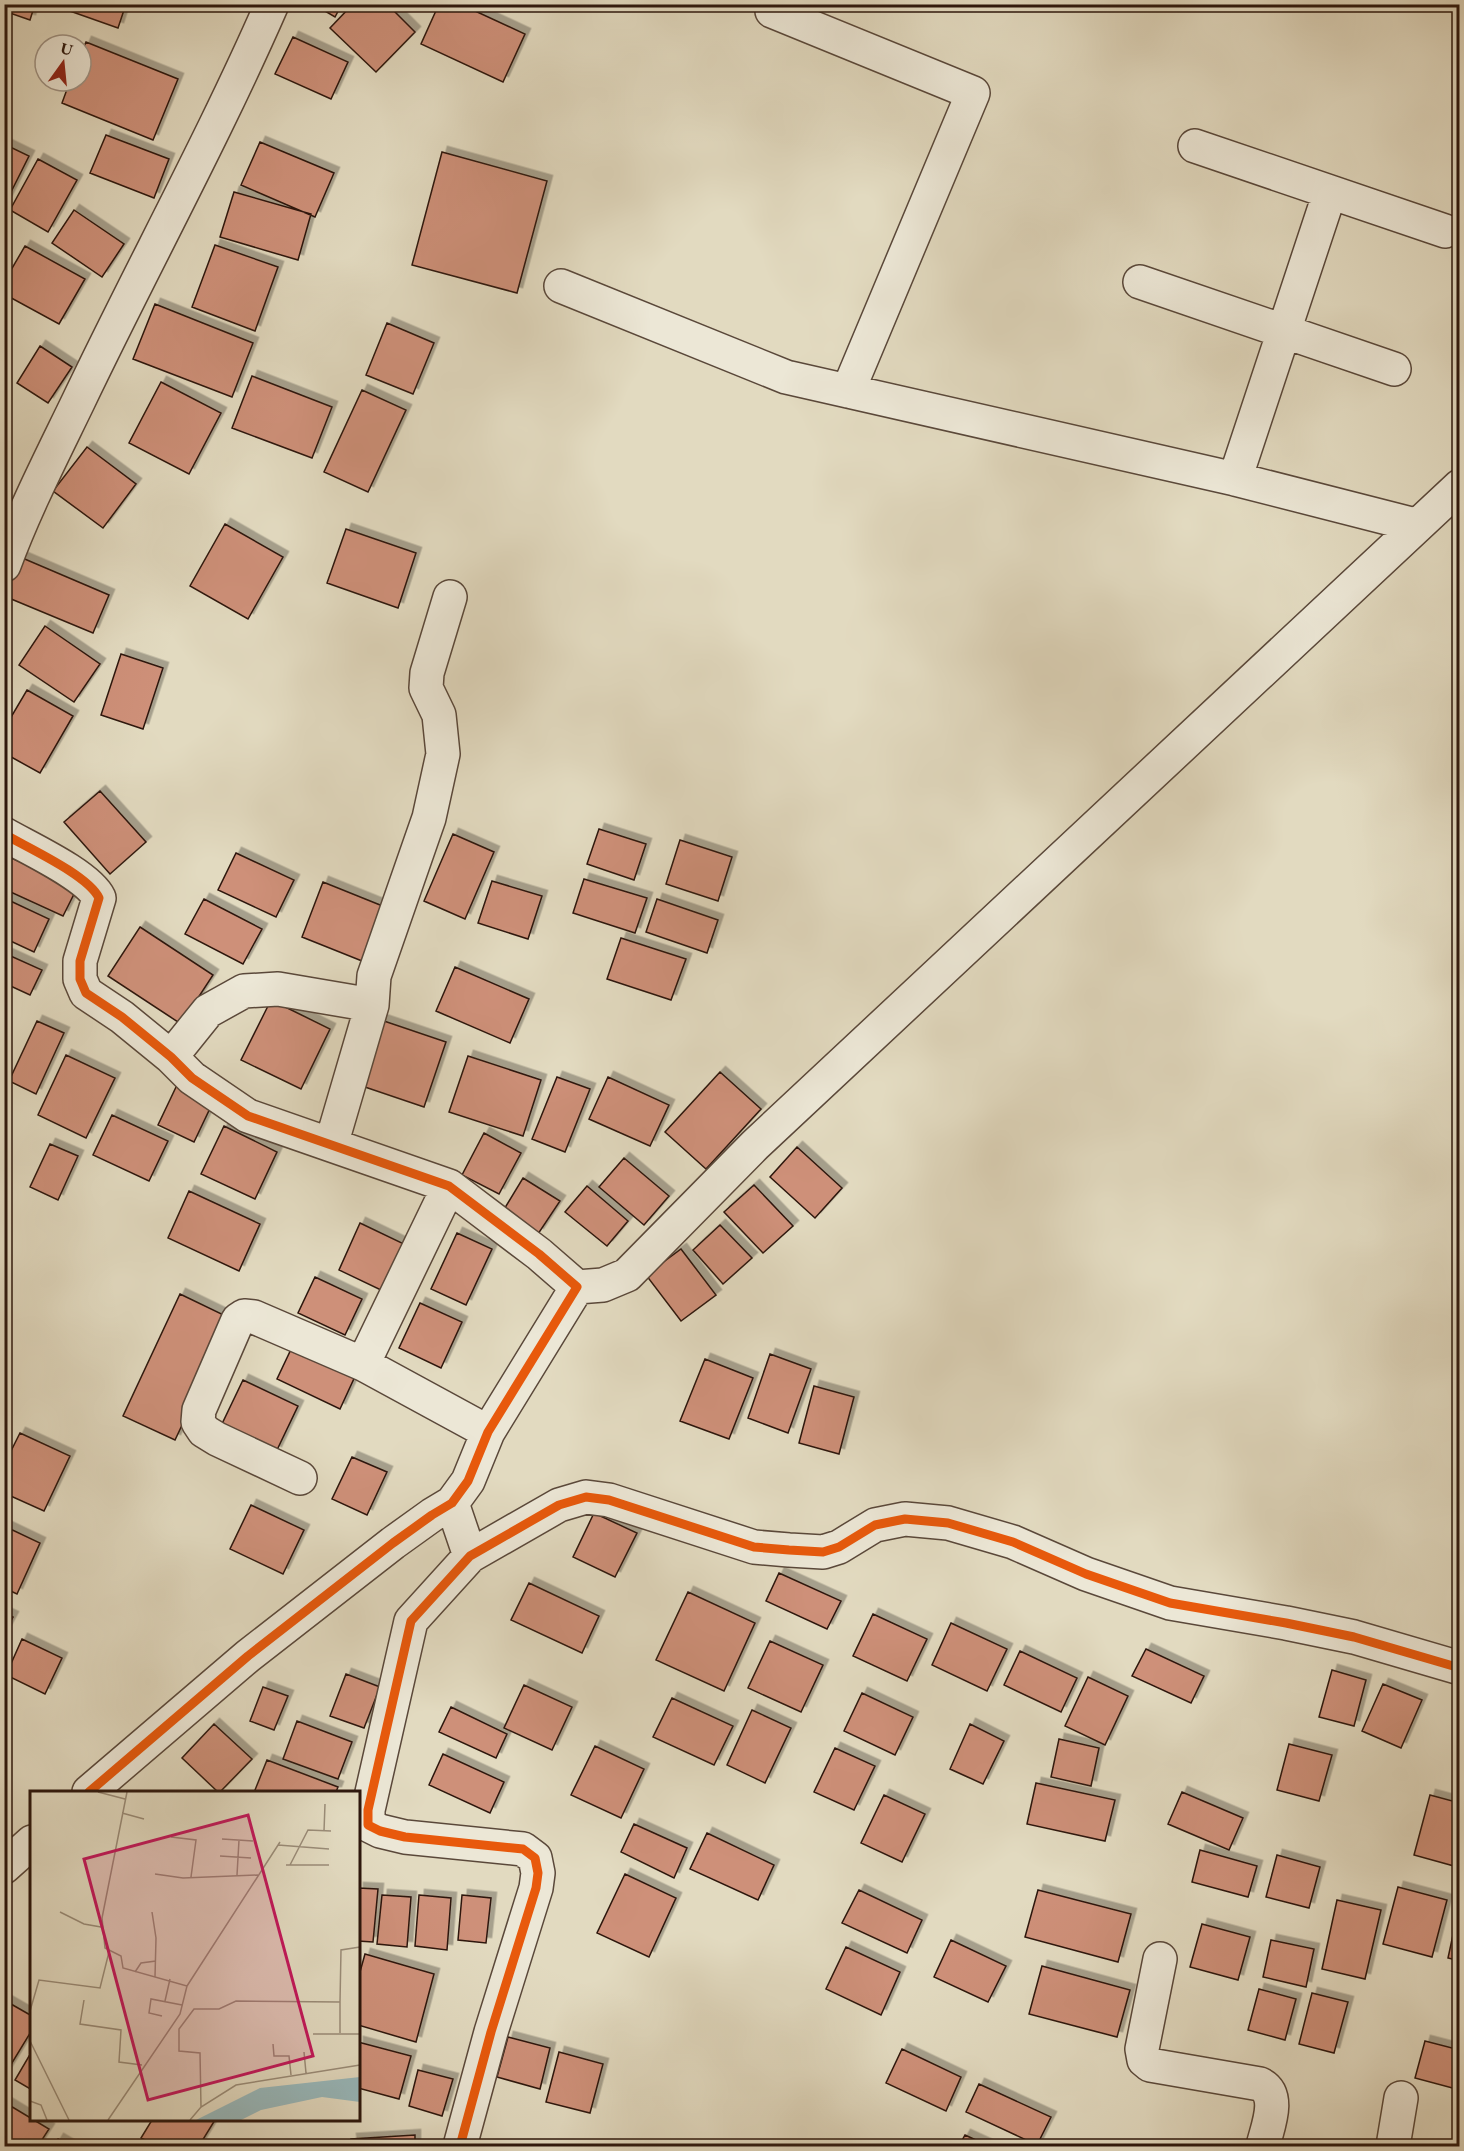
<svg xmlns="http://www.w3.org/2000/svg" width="1464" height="2151" font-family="'EB Garamond',serif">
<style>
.building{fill:#ce9079;stroke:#2d170d;stroke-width:1.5;filter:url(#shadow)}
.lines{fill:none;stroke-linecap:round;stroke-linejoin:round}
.minor-casing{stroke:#5a483a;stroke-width:36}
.minor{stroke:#ece7d6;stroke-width:33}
.cycleway-casing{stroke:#ece7d6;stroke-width:13}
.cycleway{stroke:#e8590c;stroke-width:9}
.inset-road{fill:none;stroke:#9a8c78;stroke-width:1.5}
.view{fill:#c2185b;fill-opacity:0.15;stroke:#c2185b;stroke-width:3}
.inset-edge{fill:none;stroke:#2d170d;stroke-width:3}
</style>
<defs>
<filter id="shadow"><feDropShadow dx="5.5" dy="-5.5" stdDeviation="0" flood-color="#0004"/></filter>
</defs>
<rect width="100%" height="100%" fill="#e2dac0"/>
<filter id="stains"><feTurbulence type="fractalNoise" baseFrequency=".00333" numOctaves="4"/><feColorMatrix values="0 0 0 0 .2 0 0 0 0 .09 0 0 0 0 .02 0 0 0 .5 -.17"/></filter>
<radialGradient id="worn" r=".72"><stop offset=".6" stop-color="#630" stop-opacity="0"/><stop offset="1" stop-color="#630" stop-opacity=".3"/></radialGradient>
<!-- building -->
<path class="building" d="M4,4H35L30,20L4,11Z
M50,4H126L118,28Z
M313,4H342L335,17Z
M353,4H387L415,32L376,72L330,28Z
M439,4H460L525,34L503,82L421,44Z
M293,37L348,62L331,99L275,74Z
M86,42L178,79L153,140L62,103L70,81H81V54Z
M106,135L169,159L154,198L90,173Z
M260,142L334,173L315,217L241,185Z
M4,144L29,156L6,202L4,201Z
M442,152L547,181L517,293L412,265Z
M38,159L77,180L48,232L10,210Z
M234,192L311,214L298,260L220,237Z
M74,210L124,244L102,277L52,243Z
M215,245L278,267L255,331L192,307Z
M25,246L85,279L59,324L4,294V282Z
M155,304L253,343L232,397L133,359Z
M387,323L434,343L413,394L366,375Z
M40,346L72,367L48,403L17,383Z
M252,376L332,407L312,458L232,428Z
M161,382L221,413L189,474L129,443Z
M362,390L406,410L368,492L324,472Z
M87,447L136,484L103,528L53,491Z
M225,524L283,557L248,619L190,586Z
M346,529L416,553L398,608L327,583Z
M20,557L109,595L93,633L4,596Z
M45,626L100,664L74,702L19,665Z
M121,654L163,668L143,729L101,715Z
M27,690L73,716L40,773L4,753V729Z
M100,791L146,842L110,874L64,822Z
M599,829L646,844L634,880L587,864Z
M453,834L494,852L465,919L424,901Z
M680,840L732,857L718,901L666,884Z
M236,853L294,880L276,917L218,890Z
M5,855L77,888L63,916L4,889Z
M584,879L647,898L635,933L573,913Z
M492,881L542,896L528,939L478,923Z
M323,882L395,911L372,965L302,937Z
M4,898L49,919L34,952L4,938Z
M204,899L262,929L243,964L185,934Z
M657,899L718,920L707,953L646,932Z
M140,927L213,975L181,1024L108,976Z
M621,938L686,959L671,1000L607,979Z
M4,953L42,970L30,995L4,983Z
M455,967L529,999L510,1043L436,1011Z
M271,1000L330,1029L301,1089L241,1060Z
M381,1020L446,1042L424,1107L359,1085Z
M37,1021L64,1033L36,1094L9,1081Z
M66,1055L115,1078L86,1138L38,1115Z
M468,1056L541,1080L523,1136L449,1112Z
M720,1072L761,1109L706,1169L665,1132Z
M557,1077L590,1089L565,1152L532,1139Z
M608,1077L669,1105L650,1146L589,1119Z
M177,1085L213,1102L194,1142L158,1125Z
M112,1115L168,1141L149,1181L93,1155Z
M224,1126L277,1152L255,1199L201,1174Z
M484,1133L521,1153L499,1194L462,1175Z
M50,1144L78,1156L58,1200L30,1187Z
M797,1147L842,1188L815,1218L770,1177Z
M624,1158L669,1196L644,1225L599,1187Z
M523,1178L560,1201L538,1234L503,1211Z
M754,1185L793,1226L763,1253L724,1212Z
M587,1186L628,1221L607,1246L565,1212Z
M189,1191L260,1224L239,1271L168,1238Z
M360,1223L404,1244L383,1291L339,1270Z
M720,1225L752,1258L723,1284L693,1250Z
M457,1233L492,1249L466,1305L431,1289Z
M681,1249L716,1295L681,1321L646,1275Z
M315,1277L362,1299L345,1335L298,1313Z
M180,1294L232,1319L175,1440L123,1416Z
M420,1303L462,1322L441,1368L399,1348Z
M294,1343L357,1372L340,1409L277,1379Z
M770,1354L811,1369L788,1433L748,1418Z
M705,1359L753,1378L729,1439L680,1421Z
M243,1380L298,1406L276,1452L221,1426Z
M814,1386L854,1397L839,1454L799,1443Z
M20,1433L70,1456L44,1511L4,1493V1465Z
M352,1457L387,1472L367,1515L332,1499Z
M251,1505L304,1530L283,1574L230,1549Z
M594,1513L637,1533L615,1577L573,1557Z
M4,1526L40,1543L17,1594L4,1588Z
M779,1573L841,1601L827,1629L766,1601Z
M529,1583L599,1616L582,1653L511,1620Z
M688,1592L755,1623L724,1691L656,1660Z
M4,1613L13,1617L4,1634Z
M873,1614L927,1639L907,1681L853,1656Z
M951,1623L1007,1649L987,1691L932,1665Z
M22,1639L62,1658L45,1694L6,1675Z
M770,1641L823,1665L801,1712L748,1688Z
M1146,1649L1204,1676L1191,1703L1132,1676Z
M1020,1651L1077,1678L1061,1712L1004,1685Z
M1332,1670L1366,1680L1354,1726L1319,1717Z
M346,1674L380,1687L364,1728L330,1716Z
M1088,1677L1128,1696L1105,1745L1065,1726Z
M1383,1684L1422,1700L1401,1748L1362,1731Z
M524,1685L572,1707L552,1750L504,1728Z
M263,1687L288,1696L274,1730L250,1721Z
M862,1693L913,1717L895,1755L844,1731Z
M672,1698L733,1726L714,1765L653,1737Z
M451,1707L507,1734L496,1758L439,1732Z
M752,1710L791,1728L765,1783L727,1765Z
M297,1721L352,1742L338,1779L283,1759Z
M214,1724L252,1759L220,1792H218L182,1758Z
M970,1724L1004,1741L983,1784L950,1769Z
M1059,1739L1099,1748L1091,1786L1051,1777Z
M1289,1744L1332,1755L1319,1801L1277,1790Z
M595,1746L644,1769L621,1818L571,1795Z
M835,1748L875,1766L854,1810L814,1792Z
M443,1754L504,1782L490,1813L429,1785Z
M267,1760L338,1787L336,1792H261L255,1790Z
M1036,1783L1115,1800L1105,1841L1027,1824Z
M1182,1792L1243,1818L1229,1850L1168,1824Z
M884,1795L925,1814L902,1862L861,1843Z
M1430,1795L1460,1803V1847L1454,1866L1414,1855Z
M634,1824L687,1848L674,1878L621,1852Z
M707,1833L774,1865L758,1900L690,1869Z
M1200,1850L1257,1866L1248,1897L1192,1882Z
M1277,1855L1320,1867L1309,1908L1266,1897Z
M625,1874L676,1898L649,1957L597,1933Z
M1398,1887L1447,1900L1432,1957L1383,1944Z
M358,1888L378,1889L373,1942L358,1941Z
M859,1890L922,1920L907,1953L842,1923Z
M1038,1890L1131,1914L1118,1962L1025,1937Z
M382,1895L411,1897L407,1947L377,1944Z
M419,1895L451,1898L447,1950L415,1946Z
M462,1895L491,1898L486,1943L458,1940Z
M1337,1900L1381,1910L1365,1979L1322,1969Z
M1459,1907L1460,1908V1961L1448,1958Z
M1202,1924L1250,1937L1238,1980L1190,1967Z
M951,1940L1006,1966L988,2002L934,1977Z
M1271,1940L1314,1949L1306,1987L1263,1977Z
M846,1947L900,1972L881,2015L826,1989Z
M365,1954L434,1974L416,2042L358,2025V1979Z
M1042,1966L1130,1990L1117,2037L1029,2014Z
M1259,1989L1296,1999L1285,2040L1248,2030Z
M1312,1993L1348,2002L1334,2053L1299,2044Z
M4,2000L32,2016V2030L4,2076Z
M508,2037L550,2048L540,2089L497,2077Z
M1425,2041L1460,2050V2090L1415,2078Z
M358,2042L411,2056L399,2099L358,2088Z
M902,2049L961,2077L946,2111L886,2083Z
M32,2051V2090L15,2080Z
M559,2052L603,2064L590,2113L546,2102Z
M418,2070L453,2079L442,2116L409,2106Z
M979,2084L1051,2117L1037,2145L966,2112Z
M4,2102L49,2129L38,2146H4Z
M152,2120H215L199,2146H157L141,2138Z
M415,2135V2146H352L351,2139Z
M965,2135L989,2146H959Z
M58,2139L70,2146H54Z"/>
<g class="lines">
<!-- minor casing -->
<g class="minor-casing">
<path id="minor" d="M772,11L973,93L848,391
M1195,146L1445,231
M1140,282L1394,369
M561,286L786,377L1235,479L1415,525
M1235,479L1330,192
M4,565C25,508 53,454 79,400C142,268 213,139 272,4
M4,834C28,848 88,875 99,898L80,961V979L86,993L122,1017L171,1057L192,1078L248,1116L449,1186L539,1254L577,1287L488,1432L468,1481L452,1503L432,1515L393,1543L248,1656L89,1792
M171,1057L208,1011L244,991L278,989L372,1005
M331,1145L372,1005L374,976L429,818L443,754L439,715L426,688L427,673L450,597
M577,1287L603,1285L627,1275L755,1145L1460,486
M363,1364L449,1186
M300,1478L217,1439L204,1431L198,1422L199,1410L238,1320L244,1316L254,1317L363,1364L488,1432
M452,1503L470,1556
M4,1867L32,1842
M1160,1959L1142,2049L1144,2060L1150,2065L1260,2084C1282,2095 1267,2128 1263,2146
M460,2146L491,2032L536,1888L538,1873L535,1858L523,1849L405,1837L380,1831L368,1825V1810L411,1621L470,1556L559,1505L586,1497L609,1500L754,1547L789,1550L823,1552L839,1547L875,1525L905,1519L948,1523L1013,1542L1086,1574L1170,1603L1286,1623L1354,1637L1460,1668
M1393,2146L1401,2098"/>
</g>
<!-- minor -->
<use href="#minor" class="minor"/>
<!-- cycleway casing -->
<g class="cycleway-casing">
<path id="cycleway" d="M4,834C28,848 88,875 99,898L80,961V979L86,993L122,1017L171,1057L192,1078L248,1116L449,1186L539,1254L577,1287L488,1432L468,1481L452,1503L432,1515L393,1543L248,1656L89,1792
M460,2146L491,2032L536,1888L538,1873L535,1858L523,1849L405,1837L380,1831L368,1825V1810L411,1621L470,1556L559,1505L586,1497L609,1500L754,1547L789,1550L823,1552L839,1547L875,1525L905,1519L948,1523L1013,1542L1086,1574L1170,1603L1286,1623L1354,1637L1460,1668"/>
</g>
<!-- cycleway -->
<use href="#cycleway" class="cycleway"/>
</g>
<!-- overview -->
<g transform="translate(30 1791)">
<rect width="330" height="330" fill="#e2dac0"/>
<path d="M330,286V311L292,306L231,319L211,329H166L230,297Z" fill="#98b8bb"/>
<path class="inset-road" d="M68,1L95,8M92,22L114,28M294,40L295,13M141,46L166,49L161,86M192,48L223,50M248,54L299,58M190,65L221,67M256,74H299M260,74L278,39L301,40M125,83L153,87L228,84M207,84L209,49M30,121L54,133L71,136M122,121L126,147L125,186M105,181L111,172L126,170M157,195L250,51M54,209L50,233L91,239L89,271L112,274M135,210L140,188M310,211L311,159L330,156M0,220L9,189L70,197L79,161M132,225L119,222L121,208L152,214M283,243H330M0,250L39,329M243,253L244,265H259L261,284M274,261L276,282M0,310L11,314L17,329M171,316L170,262L149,260V238L164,218H189L206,210L310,211V242M78,329L150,223L157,195L93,177L91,165L75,157L72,127L97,1M160,329L171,316L206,294L330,274"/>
<path class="view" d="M218,24L283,265L118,309L54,68Z"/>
<rect width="330" height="330" class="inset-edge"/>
</g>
<!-- margin -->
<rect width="1464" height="2151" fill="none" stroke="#e2dac0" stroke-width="24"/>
<rect x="6" y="6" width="1452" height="2139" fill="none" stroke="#2d170d" stroke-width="3"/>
<rect x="12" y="12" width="1440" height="2127" fill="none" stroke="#2d170d" stroke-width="1.5"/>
<!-- north arrow -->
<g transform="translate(63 63) rotate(15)"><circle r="28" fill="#ece7d6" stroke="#a09486" stroke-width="1.5"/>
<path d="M0-4.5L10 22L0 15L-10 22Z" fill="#8f2418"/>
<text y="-9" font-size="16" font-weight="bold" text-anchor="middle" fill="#2d170d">U</text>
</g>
<rect width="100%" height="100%" filter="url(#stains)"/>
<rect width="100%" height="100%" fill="url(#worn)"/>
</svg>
